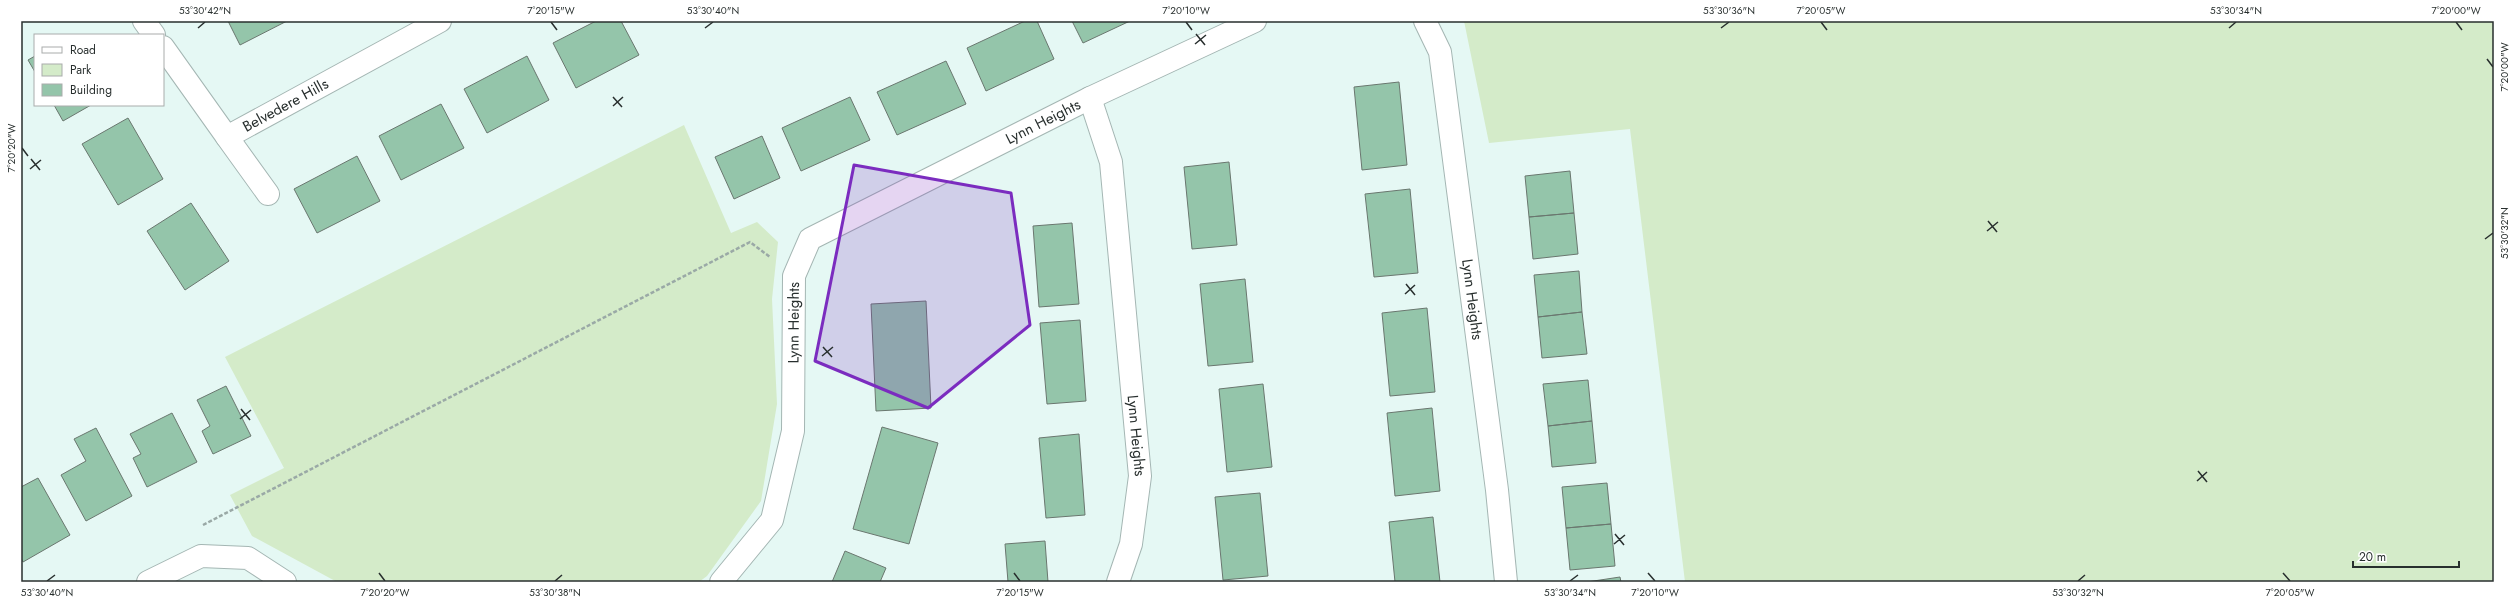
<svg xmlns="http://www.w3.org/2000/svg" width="2515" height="603" font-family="Jost,sans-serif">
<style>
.green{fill:#d4ebc9}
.building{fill:#94c5aa;stroke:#6a776f}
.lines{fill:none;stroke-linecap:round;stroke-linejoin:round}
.minor-casing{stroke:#a4b6b3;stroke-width:24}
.path{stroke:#9aa9a6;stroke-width:2.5;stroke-dasharray:4 2;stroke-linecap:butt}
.minor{stroke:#fff;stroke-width:22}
.marked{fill:#7b2cbf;fill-opacity:0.2;stroke:#7b2cbf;stroke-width:3;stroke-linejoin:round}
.ticks{fill:none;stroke:#282f2e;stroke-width:1.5}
.labels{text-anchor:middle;stroke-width:3.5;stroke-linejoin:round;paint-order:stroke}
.street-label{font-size:15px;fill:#282f2e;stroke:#fff}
.neatline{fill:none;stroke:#282f2e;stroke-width:1.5}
.ticks-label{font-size:10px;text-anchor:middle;fill:#282f2e}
</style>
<rect width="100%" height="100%" fill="#e5f8f4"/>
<!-- green -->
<path class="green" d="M1464,21H2494V582H1685L1630,129L1489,143Z
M684,125L731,233L757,222L778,242L772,299L777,404L761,501L707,576L699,582H337L252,536L230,495L284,468L225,357Z"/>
<!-- building -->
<path class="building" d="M228,21H287L240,45Z
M596,21H621L639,55L576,88L553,43Z
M1025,21H1037L1054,59L986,91L967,48Z
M1072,21H1130L1083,43Z
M35,56V72L28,60Z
M527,56L549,100L487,133L464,89Z
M946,61L966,104L897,135L877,92Z
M1399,82L1407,165L1362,170L1354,87Z
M850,97L870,140L801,171L782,128Z
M441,104L464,148L401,180L379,136Z
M54,105H91L63,121Z
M128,118L163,179L118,205L82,144Z
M762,136L780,178L734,199L715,157Z
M357,156L380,201L317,233L294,189Z
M1229,162L1237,245L1192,249L1184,167Z
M1570,171L1574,213L1529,217L1525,176Z
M1410,189L1418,273L1374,277L1365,194Z
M191,203L229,261L185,290L147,231Z
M1574,213L1578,254L1533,259L1529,217Z
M1072,223L1079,304L1039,307L1033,226Z
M1579,271L1582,312L1538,317L1534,275Z
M1245,279L1253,362L1208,366L1200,284Z
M926,301L931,408L876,411L871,304Z
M1427,308L1435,392L1390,396L1382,313Z
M1582,312L1587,354L1542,358L1538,317Z
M1080,320L1086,401L1047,404L1040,323Z
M1588,380L1592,421L1548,426L1543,384Z
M1263,384L1272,467L1227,472L1219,389Z
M226,386L251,436L213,454L202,431L210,426L197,400Z
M1432,408L1440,491L1395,496L1387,413Z
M172,413L197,462L147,487L133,458L141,454L130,434Z
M1592,421L1596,463L1552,467L1548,426Z
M882,427L938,443L909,544L853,529Z
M96,428L132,496L86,521L61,475L86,461L74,439Z
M1079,434L1085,515L1046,518L1039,438Z
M38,478L70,535L23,562L21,558V487Z
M1607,483L1611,524L1566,528L1562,487Z
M1260,493L1268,576L1223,580L1215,497Z
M1433,517L1440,582H1395L1389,522Z
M1611,524L1615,566L1570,570L1566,528Z
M1045,541L1048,582H1008L1005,544Z
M845,551L886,568L880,582H832Z
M1620,577L1621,582H1587Z"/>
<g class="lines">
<!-- minor casing -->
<g class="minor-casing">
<g id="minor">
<path d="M144,21L154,35"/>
<path id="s1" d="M1425,21L1440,52L1497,490L1506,582"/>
<path id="s2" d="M163,47L227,137L440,21"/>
<path id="s3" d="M1090,98L1111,162L1140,476L1131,544L1118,582"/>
<path d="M227,137L268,194"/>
<path d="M148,582L201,556L248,558L285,582"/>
<path id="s4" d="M721,582L772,520L793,431L794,276L810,239L1090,98L1255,21"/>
</g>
</g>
<!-- path -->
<path class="path" d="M203,525L750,242L770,257"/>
<!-- minor -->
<use href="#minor" class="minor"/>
</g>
<!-- marked area -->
<path class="marked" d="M854,165L1011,193L1030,325L928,408L815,361Z"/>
<!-- ticks -->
<path class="ticks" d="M551,22L557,30M1186,22L1192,30M1821,22L1827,30M2456,22L2462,30M198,28L205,22M705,28L713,22M1721,28L1729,22M2229,28L2236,22M1196,34L1205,45M1195,44L1206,35M2487,59L2493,67M613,97L622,107M613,106L623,97M22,148L28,156M31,159L40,170M30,169L41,160M1988,221L1997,232M1987,231L1998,222M2485,239L2493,233M1406,284L1415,295M1405,294L1415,285M823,347L832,357M822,356L833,347M241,409L250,420M240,419L251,410M2198,471L2207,482M2197,481L2207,472M1615,534L1624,545M1614,544L1625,535M379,573L385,581M1014,573L1020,581M1648,573L1655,581M2283,573L2290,581M47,581L55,575M555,581L562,575M1570,581L1578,575M2078,581L2085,575"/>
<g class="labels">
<!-- street labels -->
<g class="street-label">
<text dy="5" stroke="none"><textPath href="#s2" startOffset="177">Belvedere Hills</textPath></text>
<text dy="5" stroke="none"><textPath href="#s4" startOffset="628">Lynn Heights</textPath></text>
<text dy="5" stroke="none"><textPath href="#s1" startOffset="284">Lynn Heights</textPath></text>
<text dy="5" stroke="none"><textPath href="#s4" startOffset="280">Lynn Heights</textPath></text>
<text dy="5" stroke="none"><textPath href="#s3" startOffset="342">Lynn Heights</textPath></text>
</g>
</g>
<!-- border -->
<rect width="2515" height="603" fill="none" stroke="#ffffff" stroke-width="44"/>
<!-- legend -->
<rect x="34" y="34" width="130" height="72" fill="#ffffff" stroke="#a9acab"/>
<rect x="42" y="47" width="20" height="6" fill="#ffffff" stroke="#a9acab"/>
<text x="70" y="54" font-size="12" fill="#282f2e">Road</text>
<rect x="42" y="64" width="20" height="12" fill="#d4ebc9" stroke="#a9acab"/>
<text x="70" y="74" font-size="12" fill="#282f2e">Park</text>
<rect x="42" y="84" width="20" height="12" fill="#94c5aa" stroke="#a9acab"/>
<text x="70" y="94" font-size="12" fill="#282f2e">Building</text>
<!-- scale -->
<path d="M2353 561v6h106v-6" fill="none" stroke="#282f2e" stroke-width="2"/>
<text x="2359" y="561" font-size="12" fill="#282f2e" stroke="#ffffff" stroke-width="3" paint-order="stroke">20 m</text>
<rect x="22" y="22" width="2471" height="559" class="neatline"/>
<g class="ticks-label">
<text x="205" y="14">53°30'42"N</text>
<text x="551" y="14">7°20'15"W</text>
<text x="713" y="14">53°30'40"N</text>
<text x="1186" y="14">7°20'10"W</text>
<text x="1729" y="14">53°30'36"N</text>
<text x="1821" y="14">7°20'05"W</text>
<text x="2236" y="14">53°30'34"N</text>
<text x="2456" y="14">7°20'00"W</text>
<text transform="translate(2504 67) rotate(-90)" y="4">7°20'00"W</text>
<text transform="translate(11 148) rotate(-90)" y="4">7°20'20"W</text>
<text transform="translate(2504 233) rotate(-90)" y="4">53°30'32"N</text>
<text x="47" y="596">53°30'40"N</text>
<text x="385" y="596">7°20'20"W</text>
<text x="555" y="596">53°30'38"N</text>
<text x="1020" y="596">7°20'15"W</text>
<text x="1570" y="596">53°30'34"N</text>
<text x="1655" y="596">7°20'10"W</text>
<text x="2078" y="596">53°30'32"N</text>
<text x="2290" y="596">7°20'05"W</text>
</g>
</svg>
